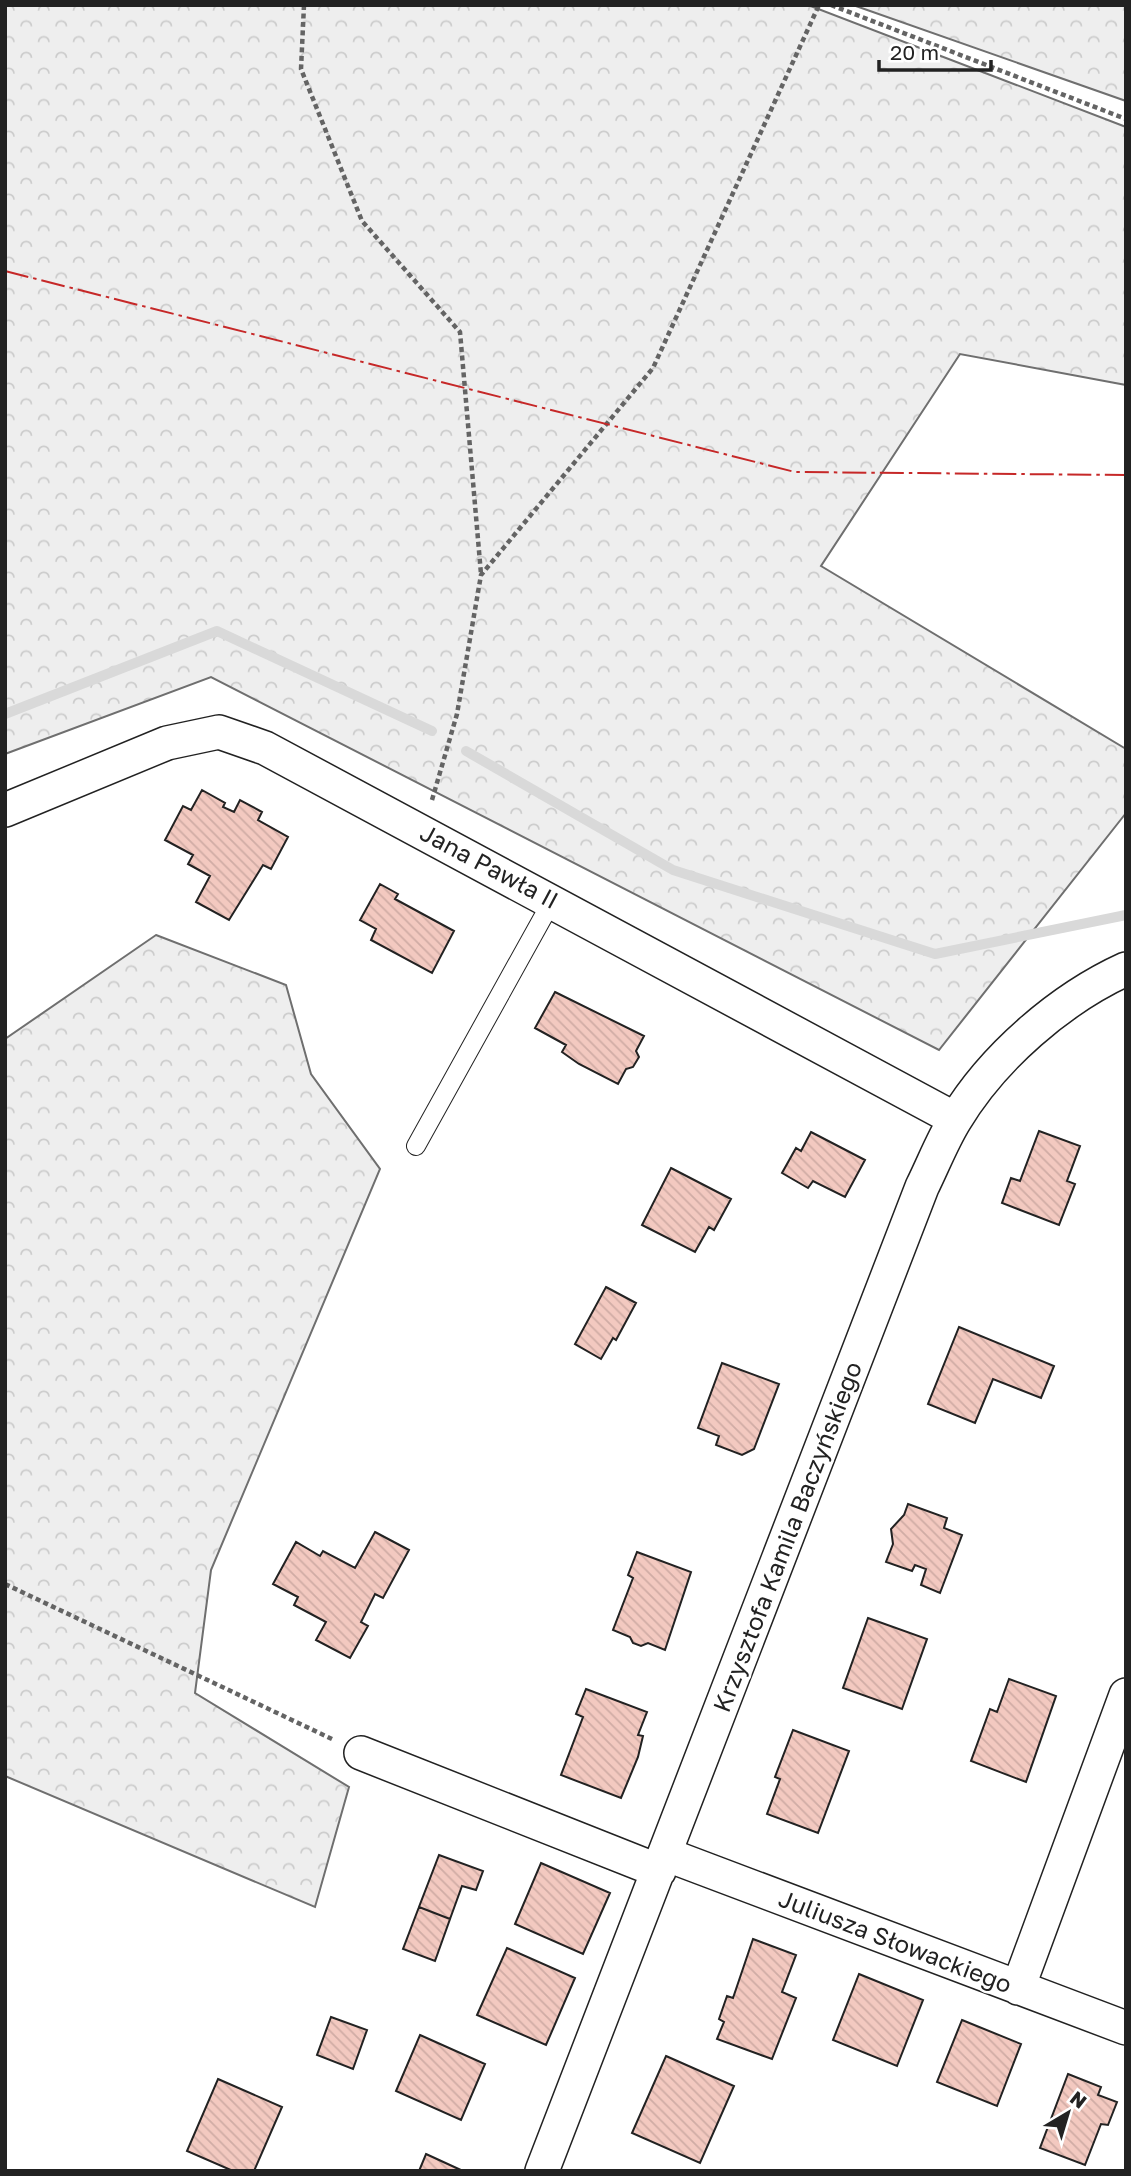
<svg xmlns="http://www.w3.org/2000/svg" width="1131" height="2176" font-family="'Golos Text',sans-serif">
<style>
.forest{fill:url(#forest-crowns);stroke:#6f6f6f;stroke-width:2}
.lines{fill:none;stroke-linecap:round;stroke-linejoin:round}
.stream{stroke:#d9d9d9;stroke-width:10}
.building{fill:url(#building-back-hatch);stroke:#222;stroke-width:2}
.lane-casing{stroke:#222;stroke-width:20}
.street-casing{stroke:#222;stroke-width:36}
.path{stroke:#646464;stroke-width:4.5;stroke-dasharray:5 3.5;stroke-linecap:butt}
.lane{stroke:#fff;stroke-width:18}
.street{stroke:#fff;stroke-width:33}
.power{stroke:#c62828;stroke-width:2;stroke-dasharray:24 5 3.5 5;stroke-linecap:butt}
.labels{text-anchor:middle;stroke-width:5;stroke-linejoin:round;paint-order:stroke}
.street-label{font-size:24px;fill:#222;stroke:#fff}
</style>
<defs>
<pattern id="forest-crowns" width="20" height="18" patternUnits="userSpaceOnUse" patternTransform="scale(1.75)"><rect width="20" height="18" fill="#eee"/><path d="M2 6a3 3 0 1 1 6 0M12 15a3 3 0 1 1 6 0" fill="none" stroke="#ccc"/></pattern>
<pattern id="building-back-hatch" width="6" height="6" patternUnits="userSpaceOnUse" patternTransform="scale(1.75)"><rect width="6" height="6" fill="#f3c9c0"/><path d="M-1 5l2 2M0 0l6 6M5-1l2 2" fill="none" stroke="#d0aca5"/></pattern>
</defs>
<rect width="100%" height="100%" fill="#fff"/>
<!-- forest -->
<path class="forest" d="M5,5H808L1126,127V385L960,354L821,566L1126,749V813L939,1050L211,677L5,754Z
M853,5H1126V101Z
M156,935L286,985L311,1074L380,1169L211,1570L195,1693L349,1787L315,1907L5,1776V1039Z"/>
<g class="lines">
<!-- stream -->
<path class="stream" d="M5,714L217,631L432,731
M466,751L673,870L935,954L1126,915"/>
</g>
<!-- building -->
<path class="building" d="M202,790L225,803L223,807L234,812L240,800L262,812L258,820L288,837L271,869L263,865L229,920L196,902L210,876L188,864L193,855L165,840L183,806L191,810Z
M380,884L398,894L395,899L454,931L432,973L371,940L376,929L360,920Z
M555,992L644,1036L636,1051L639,1057L633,1067L626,1069L618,1084L579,1064L562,1052L566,1045L535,1028Z
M1039,1131L1080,1146L1067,1181L1075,1184L1059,1225L1002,1203L1011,1178L1020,1181Z
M811,1132L865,1160L845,1197L813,1181L808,1188L782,1173L796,1148L801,1151Z
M671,1168L731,1199L714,1230L709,1227L695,1252L642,1225Z
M606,1287L636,1303L616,1340L613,1338L601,1359L575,1344Z
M959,1327L1054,1366L1041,1398L993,1379L975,1423L928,1404Z
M722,1363L779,1384L754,1449L742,1455L716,1445L719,1436L698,1428Z
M908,1504L947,1518L944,1528L962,1535L940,1593L921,1585L926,1569L915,1565L912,1571L886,1562L893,1544L891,1529L904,1515Z
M375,1532L409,1550L383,1598L375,1594L361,1622L368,1626L350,1658L316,1640L326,1622L294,1605L298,1597L273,1584L296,1542L320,1556L323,1551L355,1568Z
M637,1552L691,1572L665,1650L648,1643L641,1646L633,1643L630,1637L613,1630L633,1578L628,1575Z
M868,1618L927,1639L902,1709L843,1688Z
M1009,1679L1056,1696L1026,1782L971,1761L990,1709L997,1712Z
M586,1689L647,1712L638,1735L643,1736L638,1757L621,1798L561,1775L583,1717L576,1714Z
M793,1730L849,1751L818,1833L767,1814L780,1779L775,1777Z
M439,1855L483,1871L476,1890L462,1886L450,1919L419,1907Z
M541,1863L610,1893L583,1954L515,1924Z
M419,1907L450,1919L435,1961L403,1949Z
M753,1939L796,1955L782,1992L796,1998L772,2059L717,2039L724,2022L719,2019L727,1996L733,1998Z
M507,1948L575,1978L546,2045L477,2015Z
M859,1974L923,2000L897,2066L833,2040Z
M331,2017L367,2030L353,2069L317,2055Z
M962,2020L1021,2044L997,2106L937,2082Z
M420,2035L485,2064L461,2120L396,2091Z
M666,2056L734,2086L700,2163L632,2133Z
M1068,2074L1101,2087L1098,2095L1117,2102L1108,2125L1101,2124L1085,2165L1040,2148Z
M218,2079L282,2107L254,2171H233L187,2151Z
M426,2154L463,2171H419Z"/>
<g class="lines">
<!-- lane casing -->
<g class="lane-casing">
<path id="lane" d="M416,1146L552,901"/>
</g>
<!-- street casing -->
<g class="street-casing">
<path id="street" d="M5,810L167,743L219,732L265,748L955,1119
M361,1753L659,1871
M665,1854L1126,2028
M1018,1988L1126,1695
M542,2171L922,1187C933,1165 942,1141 955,1120C993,1057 1060,999 1126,969"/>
</g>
<!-- path -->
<path class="path" d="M304,5L301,69L362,221L460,332L481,574
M831,5L1126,119
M432,800L457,714L481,575L653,368L819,5
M5,1584L332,1739"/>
<!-- lane -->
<use href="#lane" class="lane"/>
<!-- street -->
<use href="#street" class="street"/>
<!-- power -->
<path class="power" d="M5,271L795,472L1126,475"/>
</g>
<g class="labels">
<!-- street labels -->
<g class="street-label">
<text transform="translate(489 867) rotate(28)" y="8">Jana Pawła II</text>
<text transform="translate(788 1537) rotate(-69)" y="8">Krzysztofa Kamila Baczyńskiego</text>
<text transform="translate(895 1942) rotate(21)" y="8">Juliusza Słowackiego</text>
</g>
</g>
<!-- border -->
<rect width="1131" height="2176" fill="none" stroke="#222222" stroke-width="14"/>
<!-- north arrow -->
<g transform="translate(1068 2113) rotate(38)" stroke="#ffffff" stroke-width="5" paint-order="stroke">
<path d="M0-5L12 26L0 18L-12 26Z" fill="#222222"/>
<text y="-10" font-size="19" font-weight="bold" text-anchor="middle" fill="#222222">N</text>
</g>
<!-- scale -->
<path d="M879 60v10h112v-10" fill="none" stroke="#222222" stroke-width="3.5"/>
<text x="890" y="60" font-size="21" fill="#222222" stroke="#ffffff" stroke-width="5" paint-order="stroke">20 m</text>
</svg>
